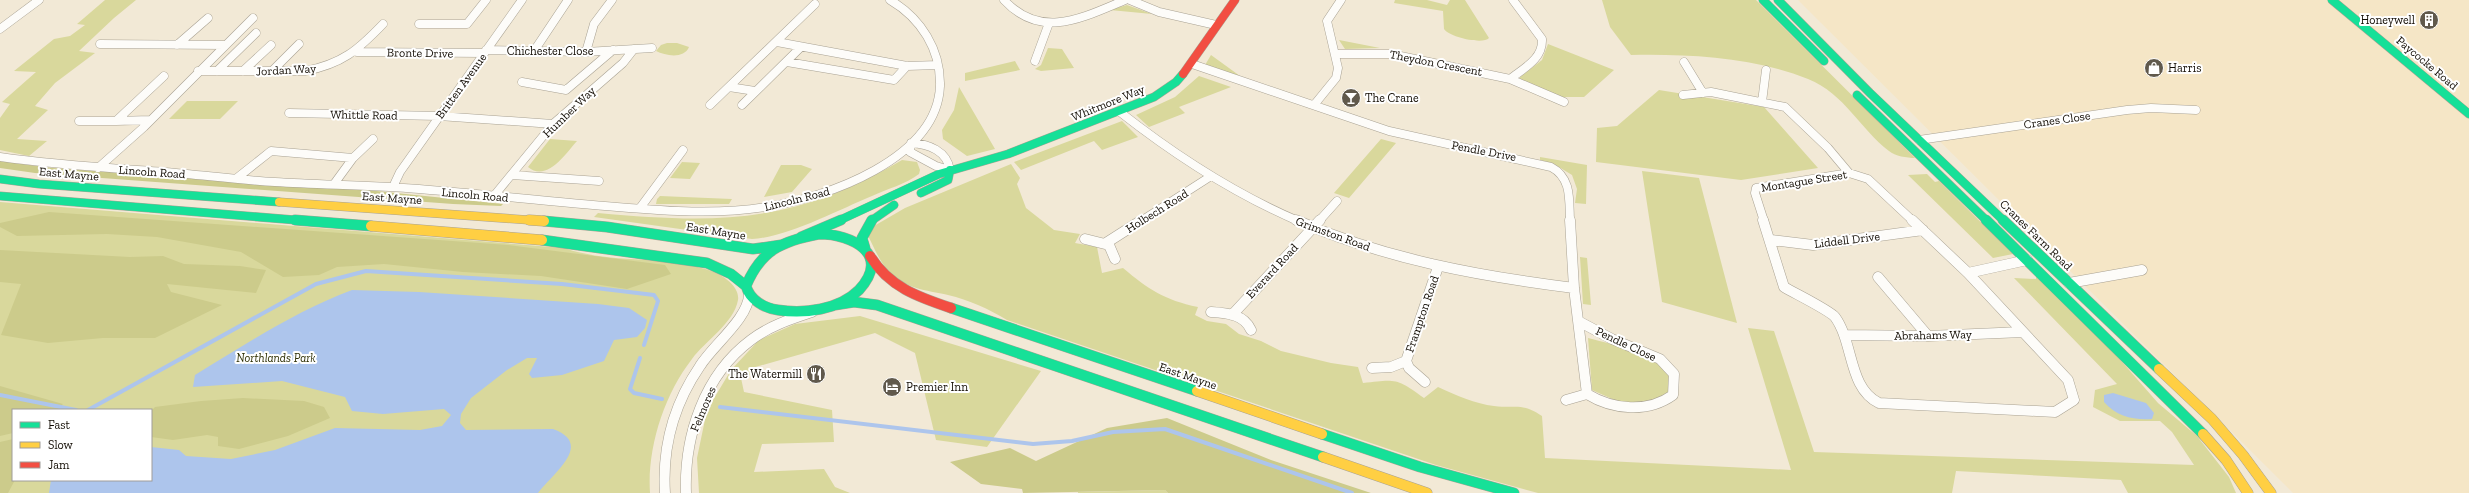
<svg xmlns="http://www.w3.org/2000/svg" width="2469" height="493" font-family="'Zilla Slab',serif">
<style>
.built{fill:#f5e6c6}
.green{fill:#d9d89c;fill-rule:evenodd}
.forest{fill:#cccb8b}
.water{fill:#adc5ec}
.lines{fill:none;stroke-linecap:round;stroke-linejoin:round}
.stream{stroke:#adc5ec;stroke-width:4}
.street-far1-casing{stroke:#a9a293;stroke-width:9}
.street-casing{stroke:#a9a293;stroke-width:11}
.fast-far1-casing{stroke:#a9a293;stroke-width:9}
.fast-casing{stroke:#a9a293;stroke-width:11}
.slow-far1-casing{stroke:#a9a293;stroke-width:9}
.slow-casing{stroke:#a9a293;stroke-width:11}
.jam-far1-casing{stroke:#a9a293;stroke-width:9}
.jam-casing{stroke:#a9a293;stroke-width:11}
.street-far1{stroke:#fdfcf9;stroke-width:8}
.street{stroke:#fdfcf9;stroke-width:10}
.fast-far1{stroke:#16e098;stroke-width:8}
.fast{stroke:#16e098;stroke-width:10}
.slow-far1{stroke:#ffcf43;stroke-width:8}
.slow{stroke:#ffcf43;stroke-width:10}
.jam-far1{stroke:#f24e42;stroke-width:8}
.jam{stroke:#f24e42;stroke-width:10}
.labels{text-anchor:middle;stroke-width:4;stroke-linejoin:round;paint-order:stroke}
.poi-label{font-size:12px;fill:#110b02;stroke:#fff;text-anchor:start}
.street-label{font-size:12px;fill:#110b02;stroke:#fff}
.park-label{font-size:12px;font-style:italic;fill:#2b2d01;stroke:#fff}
</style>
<rect width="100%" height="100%" fill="#f2e9d6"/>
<!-- built -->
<path class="built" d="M1798,0H2469V493H2293Z"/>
<!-- green -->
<path class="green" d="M105,0H136L114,18L79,51L95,53L55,83L35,106L48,110L17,139L47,141L29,156L0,150V118L10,104L2,102L36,72L14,71L54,39L70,36L85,25L77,24Z
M1395,0H1427L1447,5L1450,0H1465L1489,38C1483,45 1449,37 1444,29L1443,11L1394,3Z
M1602,0H1756L1915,158C1907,158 1895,156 1889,151C1860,129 1845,94 1808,79C1753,57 1689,54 1631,55L1610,27Z
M1127,5L1152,14L1110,10Z
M1339,40L1380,48L1345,49Z
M667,43H677L689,47C684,59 666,56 656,51L661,45Z
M1548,44L1614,70L1584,97H1559L1520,80V77L1542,60Z
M1048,48L1062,49L1074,68L1041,71L1035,69L1041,65Z
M1211,55L1240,76L1205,65Z
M1015,61L1020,70L965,81V73Z
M1199,76L1231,87L1179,107L1185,113L1149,127L1136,115L1175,97Z
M959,87L995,149L967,156L943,139L942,130L954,110Z
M1659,90L1764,107L1818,168L1741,180L1596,162L1597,128L1617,126Z
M187,101H238L220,119H169Z
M1122,121L1138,137L1102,150L1094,141L1021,170L1014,162Z
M550,139L577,141C567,152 547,183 528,167Z
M1381,139L1396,143L1349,198L1334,193Z
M1540,157L1587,165L1586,204L1575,203L1577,189L1572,175L1554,164L1540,160Z
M902,160L917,162L920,170L919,174C906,184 887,189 872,196C838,210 788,237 752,239L594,217L598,213C719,224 794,224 902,160Z
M682,162L700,163L690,179L670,178Z
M1011,164L1020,178L1017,184L1026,208L1054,230L1080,234L1075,243L1097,247L1102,273L1123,268C1148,289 1164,300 1198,307L1195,315L1207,321L1226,324L1239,334L1261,341L1281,351L1331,363L1358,367L1363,383C1396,379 1397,378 1424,398L1438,387C1455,395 1476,404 1494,406C1518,409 1520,402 1542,416L1545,458L1791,470L1748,328L1774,331L1814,452L2194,465L2172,432L2160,421H2120L2093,407L2095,390L2117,384L2014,278L2036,279V276L2109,347L2158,403L2197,436L2229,477L2236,493H2128L2121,480L1956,471L1952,493H1538L1436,465L1007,320C989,309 969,300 948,295C926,290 904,289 888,270C879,261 874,247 868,236L874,226L905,208Z
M781,165H801L812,169L792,192L764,197Z
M1642,171L1699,178L1737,323L1662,302Z
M1927,174L1935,182L1939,181L2013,254L1993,258L1908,175Z
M660,196L732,199L729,204H656L657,199Z
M0,202L564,248C613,265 666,254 714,272C724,276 740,287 738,300C734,323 705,341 692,359C664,395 647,448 650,493H0ZM13,410H151V480H13Z
M1580,257L1587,258L1591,305L1583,304Z
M860,316L1041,371L987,447L936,440L915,353L875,333L752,368L753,374L741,378L744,392L832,410L834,442L762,444L754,472L824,469L835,487L850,493H699L697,458L707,410L731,370L759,340L795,324Z
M1588,338C1615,345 1649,352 1669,372L1668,393L1650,404L1619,402L1592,390Z
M1165,490L1168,493H1078V492Z"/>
<!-- forest -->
<path class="forest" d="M0,161L52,168L347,188L503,204L501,206L453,204L35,173L0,168Z
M49,212L508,245L665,265L671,274L627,289L541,276L463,272L384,264L337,267L319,275L283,277L241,252L157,237L107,234L17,236L0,227V223Z
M0,250L130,257L163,256L184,264L240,266L266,270L256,293L167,284L171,292L222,305L155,338H103L48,343L1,335L21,284L0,282Z
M0,386L63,404L57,410H13V433L0,436Z
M243,398L304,401L324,407L330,418L288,436L239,449L218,446V437L207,435L173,440L151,437V411L155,407L201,401Z
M1167,418L1271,460L1371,493H1168L1165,490L1023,493L1022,489L981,484L950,462L1010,448L1036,461L1107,428Z
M13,439V480H15L8,493H0V442Z"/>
<!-- water -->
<path class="water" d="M352,290L419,292L598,304L629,308L647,320L645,328L637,337L614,340L604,361L562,375L532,378L529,374L537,358H527L507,370L471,398L461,414L460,423L466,430L553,429C594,444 554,472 538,493H49L51,480H151V447L179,450L186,456L231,459L275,450L335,428L420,430L442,426L451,415L444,409L383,414L352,411L345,397L282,381L193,387L195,375C246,344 296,311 352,290Z
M2113,393L2146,403L2154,413L2152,419C2133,420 2117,417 2104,402V395Z"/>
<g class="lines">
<!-- stream -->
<path class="stream" d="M640,358L630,389L634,393L662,399
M0,395L76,410
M720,407L1033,444L1072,441L1113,432L1165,429L1352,493
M88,410L316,284L366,271L562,284L654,295L658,301L644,345"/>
<!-- street-far1 casing -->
<g class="street-far1-casing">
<path id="street-far1" d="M1004,0C1041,40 1082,18 1125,0
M1130,0L1159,12L1216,25
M419,24H467L486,0
M0,29L39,0
M777,42L907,66L938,65
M100,44L225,45
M177,45L208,18
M486,50L586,52L652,48
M534,51L568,0
M357,52L484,53
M586,52L594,24L612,0
M1337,54H1391L1510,79C1524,68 1543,59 1542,39L1513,0
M1035,61L1049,23
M787,62L894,80L907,66
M1684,62L1703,93
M1192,64L1389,131L1551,167C1572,178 1569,200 1570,221
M198,71H305C342,64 358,50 383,24
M217,71L256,33
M243,71L271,45
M272,71L299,44
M1510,79L1564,102
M522,82L566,90L613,50
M729,87L755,91
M1683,95L1711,92L1785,107L1828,148L1849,173
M1762,102L1766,70
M710,105L815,4
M742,105L801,47
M1314,105L1336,78L1338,68L1327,21L1341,0
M1120,112C1176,156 1233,193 1298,221
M289,113L439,116L553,124
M79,121H116L164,76
M116,121L150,120
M1919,140L2127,110L2151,108L2196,110
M911,143C929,144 947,151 950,170L936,166L910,152Z
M0,157C55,165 110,168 165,172C202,175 239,180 275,182C323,185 371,185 419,189C485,194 551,202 617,207C667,211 717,215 766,207C826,198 937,159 940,86C941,50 921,18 890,0
M353,158L373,139
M98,168L144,127L253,18
M512,175L599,181
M237,178L271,151L353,158L334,184
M393,187L400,172L522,0
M493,197L553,124L623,63L634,49
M640,208L683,150
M1141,221L1208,178
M1319,221L1337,201
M1764,221L1755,193L1756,188L1849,173L1868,179L1913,221"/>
</g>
<!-- street casing -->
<g class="street-casing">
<path id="street" d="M1296,220C1385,259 1478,276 1574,288
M1570,220L1574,288L1587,394
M1763,220L1784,287C1794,293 1829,310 1835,317C1854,343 1848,388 1879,403L2055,412L2074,400L2068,380L1968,273L1912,220
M1085,239L1109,245L1115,259
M1771,240L1813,245L1923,230
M1106,243L1142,220
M1968,273L2027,260
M1878,277L1928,336
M2069,283L2142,270
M1211,312C1227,313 1244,314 1251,330
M1232,315L1320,220
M1580,322L1612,339L1660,359L1674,374L1673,395C1648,413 1613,410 1587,394
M1844,335L1928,336L2023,332
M1406,361L1438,267
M1406,361L1409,368L1425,382
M1372,368L1391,367L1406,361
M1566,400L1587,394
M665,493C662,447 674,404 700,366C713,345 749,318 749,294
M686,493C684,436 704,375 751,340C769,326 791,319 812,312"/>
</g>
<!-- fast-far1 casing -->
<g class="fast-far1-casing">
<path id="fast-far1" d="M1763,0L1824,61
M1778,0L1870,93L2004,221
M2332,0L2469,114
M1857,95L1987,221
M0,179L39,184L279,202
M921,193L948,180L950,170
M0,196L308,221
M838,221L939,174L1008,154L1154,97L1176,82L1183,74
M871,221L894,205"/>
</g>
<!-- fast casing -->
<g class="fast-casing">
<path id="fast" d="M295,220L371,226
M1986,220L2203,434
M2003,220L2159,369
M544,221L607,227L753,249L781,245
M819,234C852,234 892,254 859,290C839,310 804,314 778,310C764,308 750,300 746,286C761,250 782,241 819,234Z
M801,237L841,220
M542,240L707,263L731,274L746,286
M865,248L862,238L872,220
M835,305L854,302L877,305L1323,457
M951,308L1197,391
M1322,434L1420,467L1514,493"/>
</g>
<!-- slow-far1 casing -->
<g class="slow-far1-casing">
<path id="slow-far1" d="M279,202L543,221"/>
</g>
<!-- slow casing -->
<g class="slow-casing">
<path id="slow" d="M529,220L544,221
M371,226L542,240
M2159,369L2212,419L2243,455L2271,493
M1197,391L1322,434
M2203,434L2226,460L2248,493
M1323,457L1427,493"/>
</g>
<!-- jam-far1 casing -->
<g class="jam-far1-casing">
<path id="jam-far1" d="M1183,74L1235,0"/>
</g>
<!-- jam casing -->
<g class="jam-casing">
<path id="jam" d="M870,256C889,287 918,297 951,308"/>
</g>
<!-- street-far1 -->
<use href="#street-far1" class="street-far1"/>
<!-- street -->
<use href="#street" class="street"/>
<!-- fast-far1 -->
<use href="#fast-far1" class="fast-far1"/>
<!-- fast -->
<use href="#fast" class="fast"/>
<!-- slow-far1 -->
<use href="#slow-far1" class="slow-far1"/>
<!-- slow -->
<use href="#slow" class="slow"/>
<!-- jam-far1 -->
<use href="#jam-far1" class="jam-far1"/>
<!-- jam -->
<use href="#jam" class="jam"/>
</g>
<!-- icons -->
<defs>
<g id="building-disc" transform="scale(1)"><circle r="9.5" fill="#60594c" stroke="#fff"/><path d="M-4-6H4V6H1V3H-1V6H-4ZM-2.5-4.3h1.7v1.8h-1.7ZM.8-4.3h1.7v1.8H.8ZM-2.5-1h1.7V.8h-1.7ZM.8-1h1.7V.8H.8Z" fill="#fff"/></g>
<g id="shop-disc" transform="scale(1)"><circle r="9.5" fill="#60594c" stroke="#fff"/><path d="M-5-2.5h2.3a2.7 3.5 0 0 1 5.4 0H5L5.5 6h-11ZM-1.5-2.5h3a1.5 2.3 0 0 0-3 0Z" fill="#fff"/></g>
<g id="bar-disc" transform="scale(1)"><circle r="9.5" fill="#60594c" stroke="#fff"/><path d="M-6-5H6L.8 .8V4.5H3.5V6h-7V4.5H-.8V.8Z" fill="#fff"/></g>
<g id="restaurant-disc" transform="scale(1)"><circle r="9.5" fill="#60594c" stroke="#fff"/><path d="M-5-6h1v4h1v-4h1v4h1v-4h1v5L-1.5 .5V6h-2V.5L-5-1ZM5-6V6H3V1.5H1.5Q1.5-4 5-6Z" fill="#fff"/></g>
<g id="hotel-disc" transform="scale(1)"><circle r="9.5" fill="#60594c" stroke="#fff"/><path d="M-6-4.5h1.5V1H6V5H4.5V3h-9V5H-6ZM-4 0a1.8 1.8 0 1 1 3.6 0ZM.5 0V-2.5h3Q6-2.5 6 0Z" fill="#fff"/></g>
</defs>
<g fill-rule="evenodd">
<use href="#building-disc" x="2429" y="20"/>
<use href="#shop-disc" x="2154" y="68"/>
<use href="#bar-disc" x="1351" y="98"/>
<use href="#restaurant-disc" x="816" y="374"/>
<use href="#hotel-disc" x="892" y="387"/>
</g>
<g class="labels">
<!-- poi labels -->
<g class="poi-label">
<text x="2415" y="24" text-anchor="end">Honeywell</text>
<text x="2168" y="72">Harris</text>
<text x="1365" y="102">The Crane</text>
<text x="802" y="378" text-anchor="end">The Watermill</text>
<text x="906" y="391">Premier Inn</text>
</g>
<!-- street labels -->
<g class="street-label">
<text x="550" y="55">Chichester Close</text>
<text transform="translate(420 53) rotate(1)" y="4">Bronte Drive</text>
<text transform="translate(1436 63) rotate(11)" y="4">Theydon Crescent</text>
<text transform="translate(2427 63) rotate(40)" y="4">Paycocke Road</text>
<text transform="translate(286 70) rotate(-3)" y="4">Jordan Way</text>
<text transform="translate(461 86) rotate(-54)" y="4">Britten Avenue</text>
<text transform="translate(1108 103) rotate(-22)" y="4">Whitmore Way</text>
<text transform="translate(569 112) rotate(-44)" y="4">Humber Way</text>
<text transform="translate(364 115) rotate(1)" y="4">Whittle Road</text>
<text transform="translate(2057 120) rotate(-8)" y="4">Cranes Close</text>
<text transform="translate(1484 151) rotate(11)" y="4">Pendle Drive</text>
<text transform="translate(152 172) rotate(4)" y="4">Lincoln Road</text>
<text transform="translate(69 174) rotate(5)" y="4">East Mayne</text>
<text transform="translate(1804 181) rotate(-9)" y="4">Montague Street</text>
<text transform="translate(475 195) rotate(5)" y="4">Lincoln Road</text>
<text transform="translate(392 198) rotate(4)" y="4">East Mayne</text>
<text transform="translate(797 199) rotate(-14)" y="4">Lincoln Road</text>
<text transform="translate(1157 211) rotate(-32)" y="4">Holbech Road</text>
<text transform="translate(716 231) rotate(9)" y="4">East Mayne</text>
<text transform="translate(1333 234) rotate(20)" y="4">Grimston Road</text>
<text transform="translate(2036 235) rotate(44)" y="4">Cranes Farm Road</text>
<text transform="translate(1847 240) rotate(-7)" y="4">Liddell Drive</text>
<text transform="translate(1272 271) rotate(-47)" y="4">Everard Road</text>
<text transform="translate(1422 314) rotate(-71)" y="4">Frampton Road</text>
<text transform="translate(1933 335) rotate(-1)" y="4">Abrahams Way</text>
<text transform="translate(1626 344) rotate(25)" y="4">Pendle Close</text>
<text transform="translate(1188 376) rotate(19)" y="4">East Mayne</text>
<text transform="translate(703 409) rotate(-67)" y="4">Felmores</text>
</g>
<!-- park labels -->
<g class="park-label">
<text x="276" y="362">Northlands Park</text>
</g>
</g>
<!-- legend -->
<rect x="12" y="409" width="140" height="72" fill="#ffffff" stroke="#a09d9a"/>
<rect x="20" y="422" width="20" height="6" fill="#16e098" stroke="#a09d9a"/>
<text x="48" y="429" font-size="12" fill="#110b02">Fast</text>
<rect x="20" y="442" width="20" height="6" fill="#ffcf43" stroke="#a09d9a"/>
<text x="48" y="449" font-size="12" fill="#110b02">Slow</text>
<rect x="20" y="462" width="20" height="6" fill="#f24e42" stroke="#a09d9a"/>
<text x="48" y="469" font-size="12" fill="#110b02">Jam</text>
</svg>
